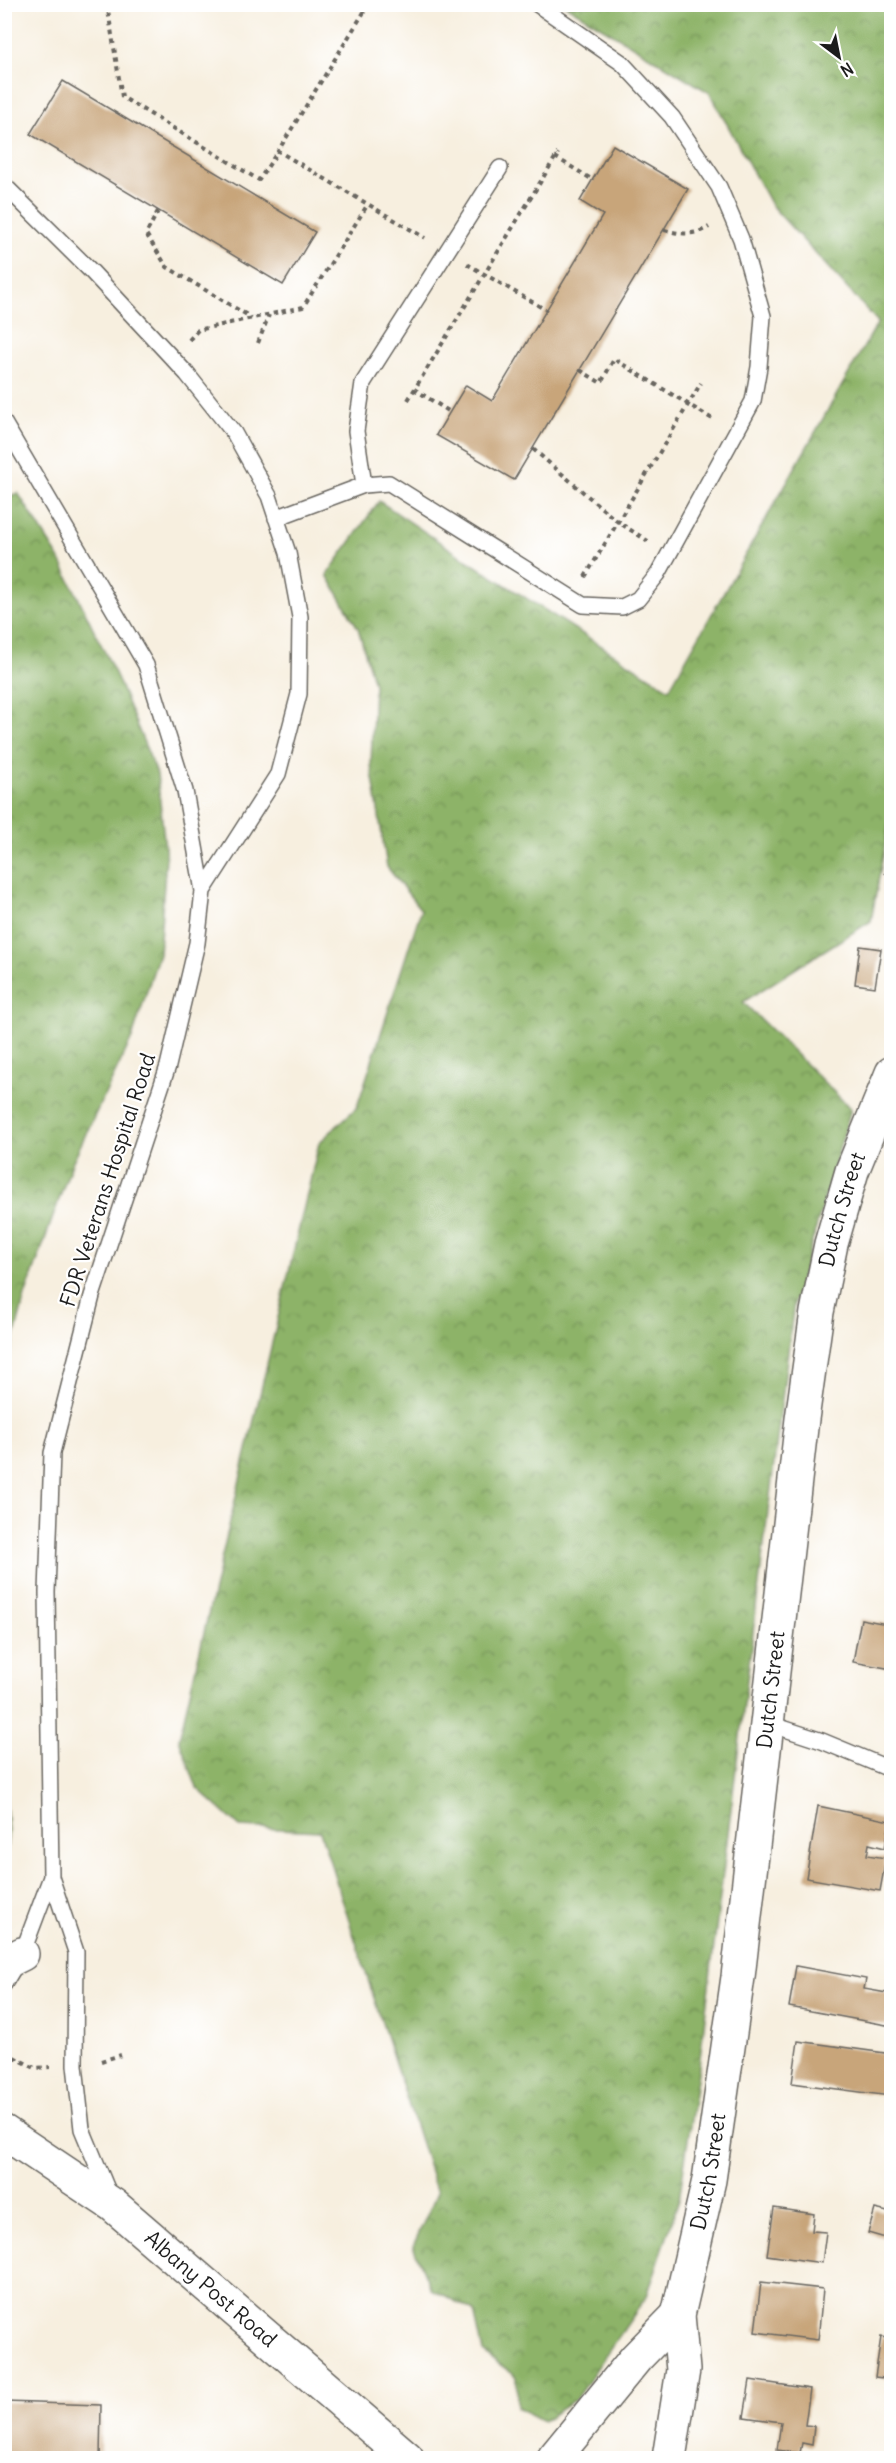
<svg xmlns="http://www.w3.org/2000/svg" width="896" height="2463" font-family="Delius,sans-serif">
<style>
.forest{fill:url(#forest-crowns);stroke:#546842;stroke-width:1.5}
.building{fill:#c8a57a}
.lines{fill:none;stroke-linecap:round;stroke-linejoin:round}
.lane-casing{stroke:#696660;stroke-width:18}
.secondary-casing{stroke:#696660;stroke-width:36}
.path{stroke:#696660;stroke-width:4;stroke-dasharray:4.5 4.5;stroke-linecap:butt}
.lane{stroke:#fff;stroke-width:15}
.secondary{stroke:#fff;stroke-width:33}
.labels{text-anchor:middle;stroke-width:4.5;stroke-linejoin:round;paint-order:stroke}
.street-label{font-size:21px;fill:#1c1c1c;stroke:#fff}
</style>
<defs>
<pattern id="forest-crowns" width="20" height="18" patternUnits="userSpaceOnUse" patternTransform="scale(1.5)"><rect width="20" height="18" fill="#8db368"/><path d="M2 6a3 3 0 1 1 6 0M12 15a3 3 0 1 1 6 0" fill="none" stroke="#729155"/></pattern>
</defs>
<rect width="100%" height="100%" fill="#fff"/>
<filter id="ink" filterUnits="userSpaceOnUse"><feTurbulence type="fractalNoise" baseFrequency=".0167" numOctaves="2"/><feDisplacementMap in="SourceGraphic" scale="12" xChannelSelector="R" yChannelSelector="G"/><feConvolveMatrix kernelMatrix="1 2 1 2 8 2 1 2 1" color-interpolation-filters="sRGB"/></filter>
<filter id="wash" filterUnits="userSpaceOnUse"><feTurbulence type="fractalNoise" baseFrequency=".008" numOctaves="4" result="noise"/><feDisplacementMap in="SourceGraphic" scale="24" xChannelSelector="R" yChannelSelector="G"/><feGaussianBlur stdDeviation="1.35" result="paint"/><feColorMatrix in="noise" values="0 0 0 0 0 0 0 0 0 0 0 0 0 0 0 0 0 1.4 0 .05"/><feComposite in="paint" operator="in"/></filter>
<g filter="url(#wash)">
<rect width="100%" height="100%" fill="#f7efdf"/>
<!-- forest -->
<path class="forest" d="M565,5H891L892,807L871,921L743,1002L851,1109L794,1303L699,2066L679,2200L647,2296L575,2400L543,2421L517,2407V2377L483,2352L474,2311L431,2289L413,2246L437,2193L320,1831L240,1827L197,1788L179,1739L319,1143L357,1107L421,910L387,867L371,765L374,684L358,628L327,575L379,501L468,561L669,689L878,322L771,205L710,93Z
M18,493L59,558L115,673L157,774L166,857L159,953L132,1038L72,1163L25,1296L5,1373L4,498Z
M4,1774L8,1833L5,1870H4Z"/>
<g id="blocks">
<!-- building -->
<path class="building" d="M63,81L315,232L283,285L30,134Z
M613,145L688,189L514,480L436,435L466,385L492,401L603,215L580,201Z
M892,861V877L885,873Z
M860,946L881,949L875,987L855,984Z
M861,1619L892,1625V1669L853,1662Z
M818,1806L890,1821L885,1848L869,1844L867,1855L886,1858L880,1891L806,1878Z
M796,1966L866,1979L864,1989L892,1994V2026L789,2007Z
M798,2041L892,2054L890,2096L792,2083Z
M774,2208L814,2214L812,2231L826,2232L822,2263L767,2255Z
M875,2209L892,2213V2240L868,2233Z
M761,2282L823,2289L818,2340L755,2332Z
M881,2337L892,2339V2379L875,2377Z
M750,2380L810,2389L805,2425L814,2426L812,2445L802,2443L800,2453L777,2450L781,2422L744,2417Z
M4,2402L101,2405L100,2458H4Z"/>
</g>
</g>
<g filter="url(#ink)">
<use href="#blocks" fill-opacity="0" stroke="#696660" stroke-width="1.5"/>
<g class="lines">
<!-- lane casing -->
<g class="lane-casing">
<path id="lane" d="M4,185L92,272L187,374L234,433L269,496L288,553L300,617L299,694L278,774L203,891
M4,423L146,665L185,791L203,891L197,943L168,1066L92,1296L52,1453L47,1592L51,1877L22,1954L4,1984
M364,485L356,431L363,383L500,168
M276,518L364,485L389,483L583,605L622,607L638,599L658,574L753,401L759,367L763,316L741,239L719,187L672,117L622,63L537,4
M767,1723L822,1741L892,1770
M51,1877L76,1952L75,2065L82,2129L109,2194"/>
</g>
<!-- secondary casing -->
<g class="secondary-casing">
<g id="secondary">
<path d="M4,1963L22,1954"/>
<path id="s1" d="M4,2132L113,2205L407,2458"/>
<path d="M554,2458L636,2358L678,2315"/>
<path id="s2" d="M669,2458L683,2370L678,2315L709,2180L738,1977L802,1419L817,1312L831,1244L852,1171L892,1073"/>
</g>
</g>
<!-- path -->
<path class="path" d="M107,4L122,97L259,180L278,151
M369,4L278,151L425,238
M555,157L593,180
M158,211L146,234L167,267L252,318
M664,230C681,234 694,236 709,227
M467,264L546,310
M189,340L198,330L303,307L368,204
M258,343L269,315
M580,370L601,383L614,359L714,420
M414,389L450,412
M408,400L558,153
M533,449L618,522L648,541
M585,577L701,383
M6,2053L35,2068L50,2067
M101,2061L121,2055"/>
<!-- lane -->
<use href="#lane" class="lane"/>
<!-- secondary -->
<use href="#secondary" class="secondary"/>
</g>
</g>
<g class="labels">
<!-- street labels -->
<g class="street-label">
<text transform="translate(108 1180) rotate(-72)" y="7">FDR Veterans Hospital Road</text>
<text dy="7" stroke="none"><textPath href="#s2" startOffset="1263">Dutch Street</textPath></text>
<text dy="7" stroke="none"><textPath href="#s2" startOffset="777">Dutch Street</textPath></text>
<text dy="7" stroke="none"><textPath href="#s2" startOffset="291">Dutch Street</textPath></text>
<text dy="7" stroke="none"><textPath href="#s1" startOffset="260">Albany Post Road</textPath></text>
</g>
</g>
<!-- margin -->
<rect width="896" height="2463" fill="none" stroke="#fff" stroke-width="24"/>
<!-- north arrow -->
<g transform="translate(839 57) rotate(148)" stroke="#ffffff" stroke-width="4.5" paint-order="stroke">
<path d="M0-4.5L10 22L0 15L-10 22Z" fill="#1c1c1c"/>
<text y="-9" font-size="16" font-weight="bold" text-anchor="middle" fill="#1c1c1c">N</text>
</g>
</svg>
